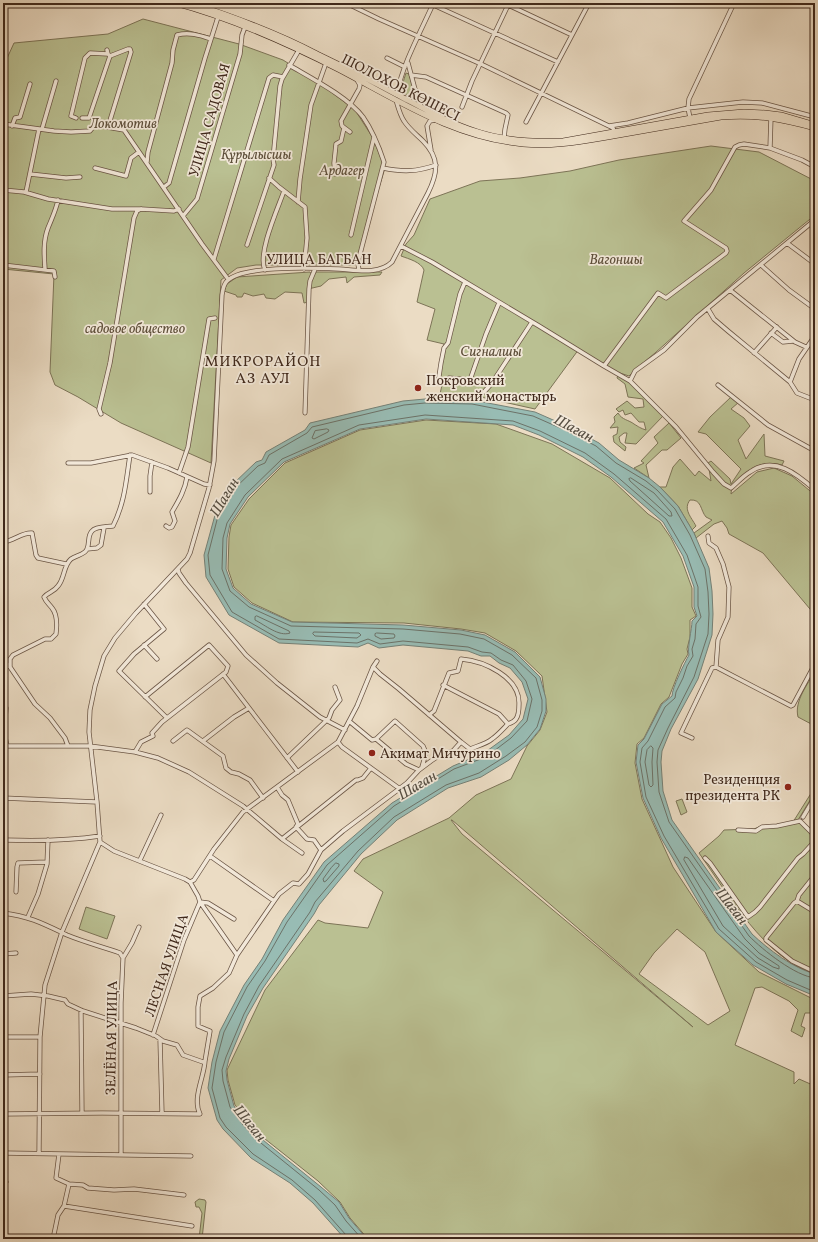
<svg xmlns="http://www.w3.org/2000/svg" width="818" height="1242" font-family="Vollkorn,serif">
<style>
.green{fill:#bac092;stroke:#7d7457;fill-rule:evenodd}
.water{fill:#98bcb4;stroke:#758177}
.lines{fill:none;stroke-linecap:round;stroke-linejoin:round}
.shore{stroke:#6c7268;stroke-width:1}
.minor-casing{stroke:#6b5646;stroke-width:5}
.highway-casing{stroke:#40291c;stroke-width:6}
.minor{stroke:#f2e8d9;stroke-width:3.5}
.highway{stroke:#ebdcc4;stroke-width:5}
.poi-dot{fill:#8f2418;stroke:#f2e8d9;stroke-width:1.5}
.labels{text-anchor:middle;stroke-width:3.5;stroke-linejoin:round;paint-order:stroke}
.street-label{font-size:14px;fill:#40291c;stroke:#f2e8d9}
.park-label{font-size:14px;font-style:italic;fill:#5e4f3a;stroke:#f2e8d9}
.poi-label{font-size:14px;fill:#40291c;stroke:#f2e8d9;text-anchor:start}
.neighbourhood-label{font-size:15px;letter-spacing:1px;fill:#40291c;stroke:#f2e8d9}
.water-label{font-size:15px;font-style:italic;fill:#564e42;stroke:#f2e8d9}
</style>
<rect width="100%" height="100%" fill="#ebdcc4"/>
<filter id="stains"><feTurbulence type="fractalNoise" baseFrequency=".005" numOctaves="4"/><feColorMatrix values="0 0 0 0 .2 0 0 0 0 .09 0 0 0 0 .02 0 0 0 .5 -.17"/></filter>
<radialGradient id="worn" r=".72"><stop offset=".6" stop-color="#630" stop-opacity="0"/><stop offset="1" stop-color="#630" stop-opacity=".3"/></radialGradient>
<!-- green -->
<path class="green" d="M143,19L239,44L283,60L315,80L355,110L373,138L385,168L355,265H256L237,268L221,280L211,463L121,423L78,397L55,385L50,372L54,274L3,269V67L14,43L108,34Z
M406,73L409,74L416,98L414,100C399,91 401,89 406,73Z
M711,146L759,152L815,181V215L744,273L655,353L638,367L629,376L617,372L579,349L535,409L481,397L440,394L442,385L437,382L444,344L427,340L435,309L417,302L424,270C421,262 409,259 401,256L406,244L414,235L430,199L480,181L520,178L570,171L619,160Z
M310,272L313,277L316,272H382L380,275L354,277L347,283L346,277L329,279L321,286L308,289V302L304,303L302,293L285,292L275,299L266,298L264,294L253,296L244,293L242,297H237L236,295L224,291L227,284L237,277Z
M618,375L636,386L663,416L636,444L625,443L627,433H624L619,437L620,442L626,447L625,451L614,442L613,436L617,434L618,427L610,428L615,422L614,417L618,413C622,420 629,420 634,424C639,427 640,428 646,430L644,422H639L631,413L625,415L623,410L619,412L616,409L627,401L635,408L644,407L643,399L628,397L625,384L617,378Z
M731,397L739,402L731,409L744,418L750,426L738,440L746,459L764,434L765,456L784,461L782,465C759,459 747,471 732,485L731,494L757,472L774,468L792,476L815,495V615L763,553L729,534L727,528L722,521L714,524L696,538L694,533L712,520C710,519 708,518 706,517C700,510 702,499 690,500C683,509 691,517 696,526L692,530L678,506L660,487H666L673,467L680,459L695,476L699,471L711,481L708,463L711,461L730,479L731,484L741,469L706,434L698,432L710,417Z
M426,420L496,424L552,444L610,478L648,514L660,522L671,538L681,558L692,588V607L696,616L690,620V637L687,649L688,654L682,664L669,697L661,704L644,738L637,744L635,763L642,799L673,867L716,932L759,972L815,1000V1013H805L801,1026L805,1028L802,1037L791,1031L798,1010L789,1001L762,987L755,988L735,1045L794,1072V1084L799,1079L815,1086V1239H368L350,1218L340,1202L318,1181L260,1135L235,1105L228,1080L227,1070L265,990L318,920L325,923L368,928L383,892L354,871L363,859L449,818L476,795L511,779L527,746L540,730L547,712L542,676L516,651L485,633L461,629L404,623L293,622L252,603L234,587L228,569L229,537L231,525L249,499L285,463L360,430ZM451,820H452L693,1027L462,834ZM677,929L705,952L730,1011L708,1025L639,974L654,953Z
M669,423L681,438L667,450H662L646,465L649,478L634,468L644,463L641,461L658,443L654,437Z
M815,671V726L798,717C794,701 808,684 815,671Z
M815,787V792L798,820L815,839V974C765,959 728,894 699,853L719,836L724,830L754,829L761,826L781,824L793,822Z
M682,799L687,812L681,815L676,801Z
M86,907L115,916L107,939L79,929Z
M199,1199L205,1200L206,1202L202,1239H199L202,1213L199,1207H196L195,1202Z"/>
<!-- water -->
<path class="water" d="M425,399L472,400L535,412L569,427L599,443L619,460L649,478L660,487L678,506L694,533L709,568L712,591L713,614L712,635L698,679L671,729L662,751L661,762L663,791L672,820L752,934C769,950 793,968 815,974V996L786,984L753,965L716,932L661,838L643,798L636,762L638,745L644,739L662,704L672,696C672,688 685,662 689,655C687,648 692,629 692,621L697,616L694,607V587L683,556L663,522L611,477L583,457L539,435L513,425L426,419L360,429L284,462L248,497L230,524L227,538L226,569L233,588L251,604L292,622L403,625L461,630L485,635L515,652L540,677L546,699V711L540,729L527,745L509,760L481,777L448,788L397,820L361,854L319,905L314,914L263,988L247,1016L229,1059L226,1071L227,1080L234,1106L246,1123L258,1136L321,1187L339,1202L349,1218L367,1239H345L313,1203L290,1183L251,1158L223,1129L217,1120L208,1088L212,1062L220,1031L244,985L262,959L283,920L324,862L392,803L453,766L484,753L509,735L523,719L528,699L522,682L510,668L499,663L490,656H481L468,651L403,645L379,648L368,643L358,647L279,643L229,615L206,577L204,555L215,515L219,504L232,485L256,462L262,460L266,452L305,430L310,423L403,401Z"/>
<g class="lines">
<!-- shore -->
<path class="shore" d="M327,429L329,430L328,432L314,439L312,438L315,431Z
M631,478L654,493L671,512L672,516H669L630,481L629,479Z
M257,616L289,631L290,633C279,637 265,625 255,620V617Z
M314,632L359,633L361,635L357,638L315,636L313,634Z
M377,633L394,634L395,636L394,638L381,639L375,636V634Z
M651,746L653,748L652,762L653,785L651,787L649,785L645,762L647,750Z
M685,857L688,858L745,939L759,953L779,966V969L773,967L758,958L723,926L684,860Z
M336,863L339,864V866L326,881L324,882L323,879L331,868Z
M347,1239L346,1235L315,1200L292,1180L253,1154L226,1127L220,1118L212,1088L216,1062L224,1032L247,987L265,961L287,922L327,865L394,806L454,769L486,757L511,738L527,721L532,699L526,681L513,665L501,660L491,653L482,652L468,647L403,641L380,644L368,639L357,643L279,639L232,612L210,575L208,555L218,516L223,506L235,488L258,466L265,463L269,455L307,433L312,427L404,405L425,403L472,404L533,416L567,431L596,446L616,463L646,481L657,490L675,509L690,535L705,569L708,592L709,614L708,634L694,677L668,728L658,750L657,762L659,792L669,822L749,936C763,950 795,976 815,978
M362,1239L346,1221L335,1205L319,1190L256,1139L243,1125L230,1107L223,1081L222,1070L226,1057L244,1014L259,986L310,912L315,902L358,851L394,817L446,785L479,773L506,756L525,742L537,727L542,711V700L536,678L512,655L484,639L460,634L403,629L291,626L249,607L230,591L222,569L223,538L227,523L245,495L282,459L359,425L425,415L513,421L540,431L585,453L614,474L666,519L687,555L698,587V606L701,617L696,624L695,639L692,649L693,656L687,666L683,678L676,692L675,698L665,707L648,741L642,748L640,762L646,797L664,836L719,929L756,962L787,980L815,992"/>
<!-- minor casing -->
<g class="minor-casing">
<path id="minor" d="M346,3L379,19L481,64L613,128L614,132
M429,3L558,62
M504,3L572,35
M107,50L108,54L110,56L128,49H130L131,52L108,127
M387,58L405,67
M408,63L417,97L421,106
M289,65C311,78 348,97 363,117C372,130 379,147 384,162L359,258L358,264L359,270
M411,75L426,77L506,113L508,115L505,129L504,138
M397,94C402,65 421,31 433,4
M462,107L472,81L509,3
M771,117L770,148L802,160L815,167
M76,118L71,116L85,58L90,53L108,54
M82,118H89L110,56
M690,118L688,108L689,99L734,3
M526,122L589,3
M3,124L54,131L71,132L90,131L95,125L124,130L202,244L228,279
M12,126L15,118L20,117L30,84
M609,126L628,123L688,108L743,102L762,103L815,117
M42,129L56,81
M350,132L342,126L341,121L359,89L360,85L357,80
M431,150L427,126L430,121L435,120
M147,162L148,152L172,63L173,50L177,35C189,32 199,35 211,39
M95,168L126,176L131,158L139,152
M383,168C402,172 417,172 436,165
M30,174L66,178L80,177
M335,174L334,163L336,144L341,141L344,128
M269,178L279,187L305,207L307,238L304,269
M164,187L169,183L205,58L218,17
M3,190L24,192L48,199L112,209H141L174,211L179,209
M26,192L39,129
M298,202L300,179L311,105L326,63
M183,216L197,199L240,54L242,35L245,27
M351,235L374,137
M787,243L815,264
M247,245L274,165L273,159L280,86L282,79L299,50
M401,246L432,262L539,326L604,366L630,381L676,427L713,472L724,484L731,488C737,483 743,476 750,472C774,455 797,474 815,490
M214,259L269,78L273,75L283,77
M3,265L54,271L55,277
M761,265L789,290L815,309
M45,269C44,255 43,241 48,228C52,218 56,210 58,200
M265,270C257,254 278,208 284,191
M730,290L795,342L806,347
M708,309L714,319L728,331L790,382L797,393L815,400
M771,333L783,342L793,341
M754,353L777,327
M604,366L658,293L666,298L726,253L727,251L726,248L684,221L711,190L735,147L739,145L744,144L770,148
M449,378L470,380L486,334L499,303
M630,381L635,371L664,350L697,317L810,224L815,218
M790,382L799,359L812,340L815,333
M438,383L441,363L444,348L448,343L460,294L465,282
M718,385L768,425L815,451
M484,392L492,383L532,322
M305,413L309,289L310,281L315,269
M101,414L99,409L110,363L134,218L137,211L141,209
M68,463H91L132,455L168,468L204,484L210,485
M179,473L188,447L209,319L215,318
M150,492V476L152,462
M166,526L169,528L172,527L175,521L172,512C179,500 185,490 187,477
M708,536L709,543L716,548L723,564L729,587L728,617L718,640L716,667
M3,542C14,541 22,532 32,533L36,555L38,558L66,564
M87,549L97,548L101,545L104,528
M178,569L179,573L186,583L246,655L277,683L320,717L345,730
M144,604L164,629L134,654L119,671L167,718
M144,645L157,659
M3,662L10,667L35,704L50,718L65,738L68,746
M10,667V659L13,655L45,639H51L56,634C57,626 58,615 52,608C49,604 46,602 44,597C48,592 54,592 58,586C65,578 63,566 71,559C76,555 85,555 87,549C90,543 87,536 92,531C96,526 107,527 113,526C125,502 126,481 130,455
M373,667L380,674L399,689L461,742
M223,674L298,772
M443,685L499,714L508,724
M3,708H6L4,732L7,746
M349,721L372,740L376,739L406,764L419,770
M692,738L681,733L712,668L716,667L791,706L793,705L815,664
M376,739L395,721L423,746L426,753L422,767
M173,741L187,730L223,756L226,768L231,772L239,774L250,780L263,798
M203,741L234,717L249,708
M338,742L342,747L400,789
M3,746H90L135,752L158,758L189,772L243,806L282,839L302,853
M135,752L141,742L153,736L152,733L162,722L226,672L228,666L209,645L145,697
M287,758L329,718L332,710L340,700L335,687
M277,787L282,795L288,800L298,824L296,827L307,839L314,840L321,850
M3,798L97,802
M803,817L815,797
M738,830L756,831L762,827L777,826L800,821L815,836
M282,839L356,780H358L363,778L371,768
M3,840C35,841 68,841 100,836
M100,842L114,851L185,879L190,882L198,896L200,902L237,955
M210,856L274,901
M705,858L710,863L748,917L755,912L760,907L798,858L803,854L815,841
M140,860L161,815
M190,882L194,880L214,849L243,812L338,742L357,706L373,667L377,661
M16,892L17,867L18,863L47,862
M797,901L799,895L815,875
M815,912L797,901L794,903L766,938V940L792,961L815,972
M3,913C29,916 44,924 67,935C84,942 103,947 120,953L123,958
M28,917L38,894L47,864L48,840
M3,954L16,953
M3,996L31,994L48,996L65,1000L68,1004L83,1011L136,1028L156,1036L163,1041L177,1045L183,1055L203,1062L205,1061L210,1031L198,1026V1007L200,996L213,988L229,973L237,955L272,904L279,894L293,883L299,884L308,874L321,850L343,831L407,783L419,770L431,761L440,755L453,751L461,742L470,749C477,746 486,744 492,739C498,735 503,729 508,724C511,723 514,722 516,719C519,715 519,709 519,704C520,677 484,661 461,659L458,671L449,673L434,711L429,715
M81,1010L82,1113
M153,1035L184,940L200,902L208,903L234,919
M3,1037H40
M160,1039L162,1113
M3,1075L40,1074
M3,1114L102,1113L200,1114C192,1098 204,1078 205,1061
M3,1153L191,1156
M39,1153L40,1037L45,985L62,932L100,842L97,802L89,732L90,710L95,686L104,656L115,638L136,613L187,559L190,553L209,488L214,461L222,295C223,290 223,285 227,281C242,265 316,268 339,269C356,270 379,275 392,262L428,193C438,173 440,158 423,141C417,135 409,129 404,121C400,115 398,107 396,100
M59,1154L56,1178L69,1184L83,1185L88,1188L114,1190L134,1189L184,1195
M121,1154V1003L123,958L132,943L139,927
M3,1181L6,1182
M64,1206L192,1226
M53,1239L58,1215L64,1206L69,1184"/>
</g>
<!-- highway casing -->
<g class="highway-casing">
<path id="highway" d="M175,3C232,18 287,43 340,70C401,102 453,137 523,144C554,147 583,141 613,136C649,130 685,123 721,117C755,114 782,119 815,128
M191,3C234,17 277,33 317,54C344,67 370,80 396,94C423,108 449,123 478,132C506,141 534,142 563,141L708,115L744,112L765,113L781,115L815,125"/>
</g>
<!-- minor -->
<use href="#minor" class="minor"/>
<!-- highway -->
<use href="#highway" class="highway"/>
</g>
<!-- markers -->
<g class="poi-dot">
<circle cx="418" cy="388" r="4"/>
<circle cx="372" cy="753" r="4"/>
<circle cx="788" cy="787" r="4"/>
</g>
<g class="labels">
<!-- street labels -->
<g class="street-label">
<text transform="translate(401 87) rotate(27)" y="5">ШОЛОХОВ КӨШЕСІ</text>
<text transform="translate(209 120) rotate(-74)" y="5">УЛИЦА САДОВАЯ</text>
<text x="319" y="264">УЛИЦА БАГБАН</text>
<text transform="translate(166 965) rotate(-71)" y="5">ЛЕСНАЯ УЛИЦА</text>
<text transform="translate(111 1038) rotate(-89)" y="5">ЗЕЛЁНАЯ УЛИЦА</text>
</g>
<!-- park labels -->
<g class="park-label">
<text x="123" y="128">Локомотив</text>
<text x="256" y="159">Құрылысшы</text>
<text x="342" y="175">Ардагер</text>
<text x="616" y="264">Вагоншы</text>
<text x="135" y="333">садовое общество</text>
<text x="491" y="356">Сигналшы</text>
</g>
<!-- poi labels -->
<g class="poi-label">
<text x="426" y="385">Покровский<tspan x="426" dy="16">женский монастырь</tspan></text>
<text x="380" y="758">Акимат Мичурино</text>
<text x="780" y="784" text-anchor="end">Резиденция<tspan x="780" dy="16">президента РК</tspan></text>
</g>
<!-- neighbourhood labels -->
<g class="neighbourhood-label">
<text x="263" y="366">МИКРОРАЙОН<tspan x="263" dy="17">АЗ АУЛ</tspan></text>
</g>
<!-- water labels -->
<g class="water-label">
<text transform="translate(574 428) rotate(28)" y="5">Шаған</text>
<text transform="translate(224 497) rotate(-59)" y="5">Шаған</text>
<text transform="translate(417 785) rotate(-31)" y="5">Шаған</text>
<text transform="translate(732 906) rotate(52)" y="5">Шаған</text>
<text transform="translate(250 1123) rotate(51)" y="5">Шаған</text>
</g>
</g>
<!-- margin -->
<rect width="818" height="1242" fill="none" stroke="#ebdcc4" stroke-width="16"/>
<rect x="4" y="4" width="810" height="1234" fill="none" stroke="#40291c" stroke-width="2"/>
<rect x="8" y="8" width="802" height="1226" fill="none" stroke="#40291c"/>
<rect width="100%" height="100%" filter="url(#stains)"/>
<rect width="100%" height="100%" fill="url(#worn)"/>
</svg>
